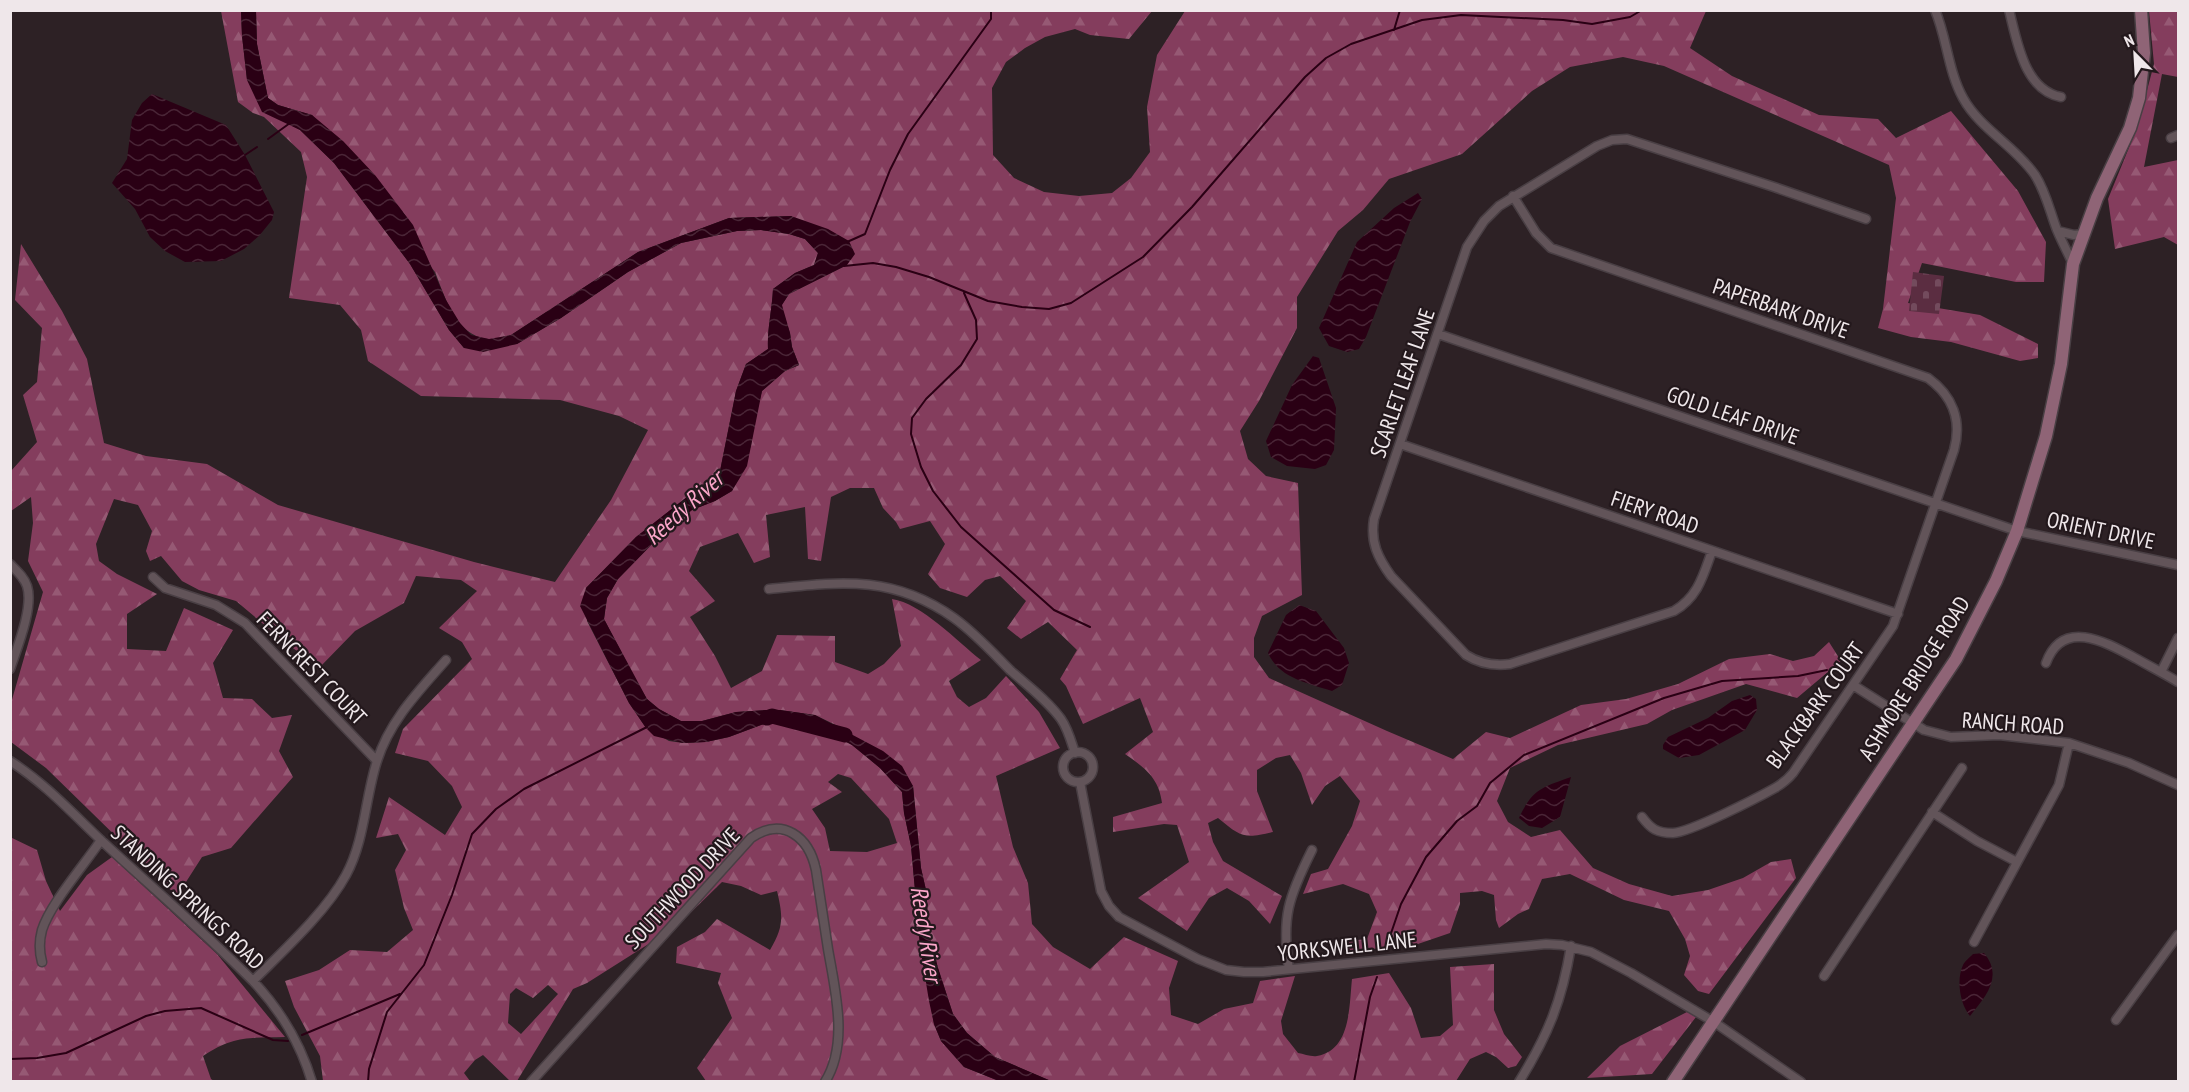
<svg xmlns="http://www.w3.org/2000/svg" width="2189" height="1092" font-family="'PT Sans Narrow',sans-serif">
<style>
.forest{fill:url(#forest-firs);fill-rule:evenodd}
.cemetery{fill:url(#cemetery-stones)}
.water{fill:url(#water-waves)}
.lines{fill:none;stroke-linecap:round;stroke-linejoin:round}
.stream{stroke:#2a0014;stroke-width:2}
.river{stroke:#2a0014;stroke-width:15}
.minor-casing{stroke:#493f44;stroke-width:11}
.secondary-casing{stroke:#493f44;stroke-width:15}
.minor{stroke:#625459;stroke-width:8}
.secondary{stroke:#8f6476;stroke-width:12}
.labels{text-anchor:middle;stroke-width:4.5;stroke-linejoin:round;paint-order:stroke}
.street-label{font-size:22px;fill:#efe7ea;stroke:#23181c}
.water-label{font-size:24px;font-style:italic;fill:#fba6c9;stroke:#23181c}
</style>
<defs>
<pattern id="forest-firs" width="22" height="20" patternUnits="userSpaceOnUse" patternTransform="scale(1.5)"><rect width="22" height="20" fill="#843d5d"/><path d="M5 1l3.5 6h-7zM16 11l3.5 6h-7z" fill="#965974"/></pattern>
<pattern id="cemetery-stones" width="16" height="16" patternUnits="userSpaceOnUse" patternTransform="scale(1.5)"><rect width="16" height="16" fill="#5b2d41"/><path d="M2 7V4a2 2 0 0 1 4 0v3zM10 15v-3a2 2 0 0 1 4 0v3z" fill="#734b5d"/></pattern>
<pattern id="water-waves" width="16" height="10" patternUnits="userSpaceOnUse" patternTransform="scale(1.5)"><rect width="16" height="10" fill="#2a0014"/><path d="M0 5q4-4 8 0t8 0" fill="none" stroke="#492536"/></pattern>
</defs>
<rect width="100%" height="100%" fill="#2d2125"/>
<!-- forest -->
<path class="forest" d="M221,11H241L242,36L247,80L289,124L300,130L334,163L410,264L449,330L464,348L517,344L561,318L628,272L681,243L737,231L761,230L789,234L805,239L818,253L814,265L795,273L773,289C772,310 767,329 768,349L746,364L736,391L720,471L636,537L586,588L587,621L629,703L646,728L669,741L683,743L706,742L729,737L761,725L784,719L805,720L852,745L880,768L902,792L904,813L911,846L920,946L934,1024L941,1041L964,1067L999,1081H706L697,1068L732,1018L718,983L721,973L676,963L677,947L705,932L717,919L770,950C784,927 783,916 777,891L761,895L741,886L722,882L677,926L587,983L573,989L517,1081H510L483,1055L475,1060L464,1073L470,1081H323L320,1056L294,1007L285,981L319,970L350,950L387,952L413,930L404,908L395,870L406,850L398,834L376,838L389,797L445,835L462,807L452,786L428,761L395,753L403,729L472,659L462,642L439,628L477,591L461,580L416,576L404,603L355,631L320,667L287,644L236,601L199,590L182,581L161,556L150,561L146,551L152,531L138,505L114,499L96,544L99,561L117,574L157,594L127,614V649L166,651L184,608L233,630L213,663L223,698L252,699L272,718L292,715L279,751L293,777L231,848L202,857L177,896L46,768L11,742V703L43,592L28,561L33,523L31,497L11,511V471L37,442L23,395L37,382L42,328L15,300L21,244L62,311L87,359L104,443L146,456L207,464L278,505L474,562L555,582L611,500L648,430L619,416L560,400L421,396L368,361L361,330L340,305L289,298L307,177L301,152L264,117L253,113L238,102ZM838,774L851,778L889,819L897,843L867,852L830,851L825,828L812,809L842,792L828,782ZM548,985L558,994L521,1034L508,1023L510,994L516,988L533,998Z
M256,11H1152L1129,39L1090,35L1075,29L1045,37L1025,48L1006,62L992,88L993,155L1014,178L1044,192L1079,196L1112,193L1131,178L1150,152L1147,107L1157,55L1185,11H1706L1690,48L1732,76L1819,115L1878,119L1896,138L1951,111L2018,191L2046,242L2044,282H2016L1922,263L1908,303L1980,315L2038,344V358L2020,361L1951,342L1911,337L1878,328L1883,309L1896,198L1889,165L1664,66L1623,57L1570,67L1532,91L1462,154L1389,179L1363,210L1338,231L1297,297V328L1259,401L1240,431L1248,459L1266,476L1298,483L1302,595L1262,616L1254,638V657L1269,678L1387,731L1453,759L1486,732L1510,738L1581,705L1626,699L1678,684L1729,659L1770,654L1793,661L1814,656L1829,642L1841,661L1797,698L1746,684L1672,710L1647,724L1558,745L1510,768L1497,801L1508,822L1531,837L1560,830L1593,868L1629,884L1672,896L1708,890L1743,878L1771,862L1791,859L1796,878L1709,994L1698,991L1684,975L1690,956L1685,939L1669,911L1624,900L1570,874L1542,879L1529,909L1518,914L1499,928L1496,920L1494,895L1482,891L1460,893V904L1450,933L1415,945L1349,951L1330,943L1367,939L1377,912L1369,894L1343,884L1303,894L1311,874L1328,869L1352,826L1360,801L1340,776L1325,786L1312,805L1301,773L1290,755L1276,758L1257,770V791L1273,832C1244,839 1241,837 1218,818L1208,823L1213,842L1223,861L1282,896L1270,924L1249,901L1227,888L1209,898L1187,931L1138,898L1189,862L1177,825L1164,824L1113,832V817L1162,803C1159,778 1145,768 1125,754L1153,732L1140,698L1083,724L1066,686L1060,679L1077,650L1048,622L1021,639L1007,628L1026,601L1000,576L985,580L967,597L940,588L928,574L945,544L930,521L900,529L896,522L883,508L874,488H850L831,497L821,561L808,559L805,507L766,515L770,557L754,563L738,533L700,547L689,571L715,601L690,617L715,656L731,688L762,671L777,635L835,636V662L868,674L884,664L901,646L892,599C921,603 958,642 981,660L949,681L957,697L969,707L986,698L1006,676L1039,712L1060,748L996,776L1013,847L1028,883L1032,924L1053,947L1090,969L1124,937L1178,961L1169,988L1171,1015L1198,1024L1224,1009L1253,1003L1260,981L1295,976L1281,1021L1283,1034L1298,1053C1304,1054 1311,1057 1317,1056C1351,1050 1349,1007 1352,979L1389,973L1411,1008L1421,1038L1440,1036L1453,1025L1450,967L1494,964V1010L1504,1034L1522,1057L1516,1066L1508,1068L1496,1057L1486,1052L1470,1059L1456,1081H1051L995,1057L967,1033L953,1014L938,968L929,934L926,890L921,868L913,786L842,728L815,715L780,710H766L736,712L702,721H681L659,709L647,699L639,686L604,619L607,598L618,579L660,536L692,510L715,501L732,491L751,446L754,422L762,391L785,371L799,365L792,347L790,333L781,306L789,294L847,265L791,216L729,218L638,252L511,335C504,336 495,340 488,339C456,336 445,297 435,272L312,115L278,105L268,98L257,44Z
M2149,11H2178V77L2162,74L2144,167L2178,160V245L2164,237L2115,249L2108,199L2137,128L2154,64Z
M10,837L37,850L46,881L60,911L87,875L112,857L217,954L285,1037C250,1038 234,1035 203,1056L211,1079L214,1081H11Z
M1687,1012L1696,1017L1652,1074L1587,1078L1620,1046Z"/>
<!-- cemetery -->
<path class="cemetery" d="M1913,272L1944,276L1939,314L1909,311Z"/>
<!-- water -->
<path class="water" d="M241,11H256L257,44L268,98L278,105L312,115L343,141L375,175L413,225L446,300L460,323L471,335L489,339L511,335L638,252L729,218L791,216L828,229L849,241L855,254L847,265L789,294L782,305L790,333L792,347L799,365L785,371L762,391L747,466L732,491L715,501L692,510L660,536L618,579L607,598L604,619L647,699L659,709L681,721H702L736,712L766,710H780L815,715L883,751L902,766L913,786L921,868L926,890L929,934L938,968L953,1014L967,1033L995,1057L1051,1081H999L964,1067L941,1041L934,1024L929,1001L920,946L911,846L904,813L902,792L880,768L852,745L805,720L784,719L761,725L729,737L706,742L683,743L654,736L646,728L629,703L580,606L586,588L636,537L720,471L736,391L746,364L768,349C767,329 772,310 773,289L795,273L814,265L818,253L805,239L789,234L761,230L737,231L681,243L628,272L561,318L517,344L483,352L464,348L449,330L410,264L334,163L300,130L262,112L247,80L242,36Z
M152,94L226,125L245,155L274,212L272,220L259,236L244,249L221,261L185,262L165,251L150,237L135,209L112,183L127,159L132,120L142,103Z
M1418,193L1422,199L1410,222L1366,337L1359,349L1347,352L1329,346L1319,328L1357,242L1394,208Z
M1313,356L1319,358L1336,408L1334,450L1326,465L1315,469L1287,466L1271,457L1266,441L1292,385Z
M1299,605L1316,611L1344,648L1349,663L1342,685L1332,691C1307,683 1279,678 1268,653L1286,615Z
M1750,695L1756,699L1757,710L1745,730L1699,755L1679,758L1663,749V745L1668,737L1708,718L1732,701Z
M1571,777L1560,817L1542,828L1529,826L1519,818C1532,789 1543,787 1571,777Z
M1984,953C2004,977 1985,997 1970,1016C1960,1004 1956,980 1963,965C1965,961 1970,957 1973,954Z"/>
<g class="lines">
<!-- stream -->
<path class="stream" d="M1394,30L1400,10
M268,139L290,123
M245,155L257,147
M847,242L865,234L890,170L908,134L991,19V10
M844,266L873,263L896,267L929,277L988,301L1022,307L1049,309L1071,303L1143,257L1192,207L1305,77L1326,58L1351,44L1422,20L1461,15L1563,20L1592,24L1630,17L1642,10
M964,293L976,320L977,339L961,365L926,399L912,418L911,434L921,467L933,491L961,527L1054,610L1090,627
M1387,945L1401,904L1426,857L1457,821L1477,806L1490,783L1524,755L1664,698L1722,681L1798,676L1827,670
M302,1035L400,994
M10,1059L37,1058L66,1053L146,1016L165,1011L201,1008L273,1040L288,1041
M368,1082L369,1069L387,1012L424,965L452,895L472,834L496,809L524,789L647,727
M1354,1082L1370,997L1377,977"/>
<!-- river -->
<path class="river" d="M767,718L772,716L845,735"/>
<!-- minor casing -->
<g class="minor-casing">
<path id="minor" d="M1935,10C1947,38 1948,71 1963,98C1980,129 2015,146 2035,175C2046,192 2050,212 2057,230C2062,242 2068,253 2073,264
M2009,10C2017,41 2024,90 2061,97
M2171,138L2178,135
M1513,196L1536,233L1551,248L1928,378C1953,396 1962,421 1954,450L1893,626L1793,773C1788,779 1782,784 1775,788C1757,798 1691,832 1673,833C1657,833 1651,829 1642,817
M2058,231L2074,235L2084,234
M1438,334L2017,531L2178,565
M1400,444L1898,614
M1712,551C1703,576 1698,597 1674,611L1510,664C1494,666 1480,664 1466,655L1391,576C1378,558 1370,542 1374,519L1467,247L1484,221L1499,206L1597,146L1612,140L1627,139L1774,187L1866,219
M10,564C17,571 24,577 27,586C34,607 17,648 10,669
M153,577L165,588L216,605L245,623L377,761
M769,589C839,582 892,574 954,618C975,633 993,653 1011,671C1028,686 1048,701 1061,719C1068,729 1071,741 1075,753
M2046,663C2063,616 2109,644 2137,659C2151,667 2165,674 2178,682
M2161,672L2178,638
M1853,685L1924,730L1951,737L1999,735L2069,743L2129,763L2178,785
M1063 767a15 15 0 1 1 30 0a15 15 0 1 1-30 0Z
M10,761C46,784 73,814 104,843C154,889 205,933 253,981C281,1011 300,1042 312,1082
M1080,782L1101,891L1109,906L1119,917L1198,959L1226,970L1244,972H1263L1546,944L1562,945L1591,952L1631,973L1714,1022L1801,1082
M1932,812L1977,841L2017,862
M1974,942L2059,785L2069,743
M42,962C39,951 39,941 42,930C50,904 85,864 101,840
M1289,969C1281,917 1289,896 1312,850
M1824,976L1962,768
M253,981C283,951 326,912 346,875C365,840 365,798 377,761C390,720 419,691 446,660
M2116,1020L2178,935
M531,1082L751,838C783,816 809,837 816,870C820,896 824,923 828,949C835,990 849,1044 825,1082
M1519,1082C1548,1035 1562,1001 1571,946"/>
</g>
<!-- secondary casing -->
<g class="secondary-casing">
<path id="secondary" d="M1673,1082L1956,659L1996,581L2017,531L2046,436L2061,364L2073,264L2097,198L2130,128L2139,98L2144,53L2141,10"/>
</g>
<!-- minor -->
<use href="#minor" class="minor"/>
<!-- secondary -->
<use href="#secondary" class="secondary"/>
</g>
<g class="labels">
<!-- street labels -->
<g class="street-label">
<text transform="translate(1781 308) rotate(19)" y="8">PAPERBARK DRIVE</text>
<text transform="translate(1402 383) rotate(-71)" y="8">SCARLET LEAF LANE</text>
<text transform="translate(1733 415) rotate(19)" y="8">GOLD LEAF DRIVE</text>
<text transform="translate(1655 512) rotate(19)" y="8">FIERY ROAD</text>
<text transform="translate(2101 530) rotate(12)" y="8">ORIENT DRIVE</text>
<text transform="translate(312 668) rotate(46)" y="8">FERNCREST COURT</text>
<text transform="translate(1914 678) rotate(-58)" y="8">ASHMORE BRIDGE ROAD</text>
<text transform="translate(1815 705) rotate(-54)" y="8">BLACKBARK COURT</text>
<text transform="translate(2013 723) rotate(4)" y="8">RANCH ROAD</text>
<text transform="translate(682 888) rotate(-47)" y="8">SOUTHWOOD DRIVE</text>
<text transform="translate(188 897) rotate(43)" y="8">STANDING SPRINGS ROAD</text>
<text transform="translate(1347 946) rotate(-6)" y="8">YORKSWELL LANE</text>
</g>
<!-- water labels -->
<g class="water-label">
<text transform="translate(684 508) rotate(-42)" y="8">Reedy River</text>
<text transform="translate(926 934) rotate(81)" y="8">Reedy River</text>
</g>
</g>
<!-- border -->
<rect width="2189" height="1092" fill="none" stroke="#efe7ea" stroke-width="24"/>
<!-- north arrow -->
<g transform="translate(2135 54) rotate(336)" stroke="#23181c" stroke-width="4.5" paint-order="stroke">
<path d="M0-4.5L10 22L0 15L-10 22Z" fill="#efe7ea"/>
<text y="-9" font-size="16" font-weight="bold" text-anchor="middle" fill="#efe7ea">N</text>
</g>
</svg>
